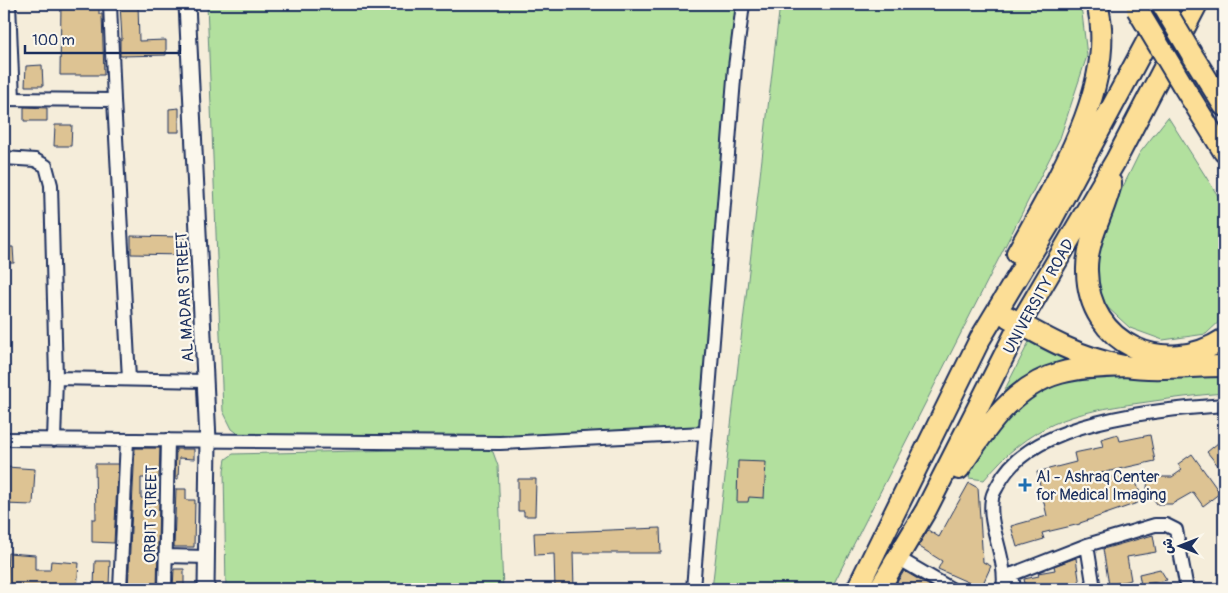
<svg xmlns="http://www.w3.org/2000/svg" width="1228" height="593" font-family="Pangolin,'Playpen Sans Arabic',sans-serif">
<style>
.green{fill:#b2e09e;stroke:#66887e}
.building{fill:#ddc393;stroke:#1b2f5e}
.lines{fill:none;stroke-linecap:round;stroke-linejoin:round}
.minor-casing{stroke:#1b2f5e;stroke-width:16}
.tertiary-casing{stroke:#1b2f5e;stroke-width:19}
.trunk-casing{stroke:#1b2f5e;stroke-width:24}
.minor{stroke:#fbf7ec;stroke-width:12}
.tertiary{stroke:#fbf7ec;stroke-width:15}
.trunk{stroke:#fcde96;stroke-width:20}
.trunk-bridge-casing{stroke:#1b2f5e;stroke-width:24;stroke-linecap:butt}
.trunk-bridge{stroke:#fcde96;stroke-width:20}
.poi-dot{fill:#1f6fb2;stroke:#fbf7ec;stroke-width:2}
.labels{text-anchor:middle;stroke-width:4.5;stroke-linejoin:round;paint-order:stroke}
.street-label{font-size:16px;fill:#1b2f5e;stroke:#fbf7ec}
.poi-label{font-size:16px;fill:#1b2f5e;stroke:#fbf7ec;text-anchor:start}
</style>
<rect width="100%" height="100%" fill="#f5edda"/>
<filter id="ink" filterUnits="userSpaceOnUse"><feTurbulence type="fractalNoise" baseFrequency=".02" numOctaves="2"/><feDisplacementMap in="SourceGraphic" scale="10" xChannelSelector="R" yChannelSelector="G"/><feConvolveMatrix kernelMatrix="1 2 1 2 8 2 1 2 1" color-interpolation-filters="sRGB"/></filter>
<g filter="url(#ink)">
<!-- green -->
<path class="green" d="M207,4H743L704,433L248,441L232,429L223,411Z
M780,4H1078L1082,13L1087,56L1060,138L831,589H712Z
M1168,117L1220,199L1224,208V317L1206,334L1163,340L1130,328L1106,306L1098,286V249L1113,207L1139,154Z
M1031,338L1089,362L1000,399Z
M1224,370V393C1196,395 1168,399 1140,403C1073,412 1029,424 984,480L969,478L972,454L997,420L1058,379Z
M483,448L493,452L498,466L503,589H226L224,470L226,459L233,454Z"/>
<!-- building -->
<path class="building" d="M61,4H99V14H102L104,75H60Z
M120,4H138L139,41L166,40V55L120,56V39H122Z
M42,65L43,86H25L26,66Z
M24,107L47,108V121H24Z
M179,108V132H169V109Z
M55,125H72L71,146H54Z
M131,236L184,237V255L131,254Z
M4,247H13L14,263H4Z
M1118,434L1120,441L1150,435L1155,461L1101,473L1102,477H1134L1143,501L1080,523V524L1042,533L1044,539L1017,547L1011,526L1047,516L1037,472L1076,462L1074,453L1103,447L1101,439Z
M1224,438V473L1207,452Z
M135,448H160L159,478H141V498L159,499L157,589H128Z
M176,449H194V459L179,458L178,479H175Z
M1192,454L1220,493L1203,506L1193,492L1172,504H1157L1153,498L1146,500L1148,477H1172L1182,470L1178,464Z
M738,461L766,462L764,498L749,497L748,502H737Z
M95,464H118L114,543L92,542V519H96Z
M7,467L35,469L33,505L4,504V476H6Z
M518,479H536L535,516H524V511H518Z
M969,483L978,488L983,562L991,566L981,588L938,569L942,561L918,546L928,530L939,537Z
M176,489H186V500H195L194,547H174Z
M660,528L661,553H573L574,589H555L554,554L535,555L534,533Z
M1153,535L1156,552L1127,557L1131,580L1109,585L1103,549Z
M8,553L35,555V570H50L51,561L79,563L77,589H6Z
M1076,558L1080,586L1052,589H1026L1024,579L1039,576L1038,573L1055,570L1054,566Z
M95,561H110L109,586H94Z
M174,569H184V589H173Z
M1160,569L1167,580L1141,585L1139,574Z
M904,571L935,589H893Z"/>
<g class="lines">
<!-- minor casing -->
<g class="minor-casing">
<path id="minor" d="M9,4L13,99
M4,99L114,100L110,4
M114,100L129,379
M4,158L35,160L46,166L51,185L56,378L54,440
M56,378L206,381
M4,439L500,443L704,433
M1087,545L1094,589
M166,556L207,557
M898,558L951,589
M1012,574L1014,589
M1005,577L1087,545L1155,525H1166L1176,530L1187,589
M120,589L127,440
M165,589L168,440
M693,589L735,67L743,4
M1003,589C1008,559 987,526 992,499C992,494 996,489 998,485C1030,419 1160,410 1224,405"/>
</g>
<!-- tertiary casing -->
<g class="tertiary-casing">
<path id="tertiary" d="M187,4L208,440L206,589"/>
</g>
<!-- trunk casing -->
<g class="trunk-casing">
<path id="trunk" d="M1191,53L1224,106
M1182,84L1224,152
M1111,183C1105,212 1086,240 1087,271C1088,345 1165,378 1224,339
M1017,253C1054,185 1119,83 1097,4
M1008,317C1045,338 1082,359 1124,366C1156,371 1192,366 1224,366
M959,469C985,430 1012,386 1060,373C1081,367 1104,367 1126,366
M857,589L980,339L1051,221L1167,4
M879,589L926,510L1020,324L1116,160L1197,4"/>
</g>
<!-- minor -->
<use href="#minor" class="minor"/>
<!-- tertiary -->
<use href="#tertiary" class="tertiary"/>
<!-- trunk -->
<use href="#trunk" class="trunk"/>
<!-- trunk-bridge casing -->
<g class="trunk-bridge-casing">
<path id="trunk-bridge" d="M1162,4L1191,53
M1137,9L1182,84"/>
</g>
<!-- trunk-bridge -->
<use href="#trunk-bridge" class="trunk-bridge"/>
</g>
</g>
<!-- markers -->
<path class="poi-dot" d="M1022.5 477.5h5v5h5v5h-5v5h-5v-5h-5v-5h5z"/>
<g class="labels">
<!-- street labels -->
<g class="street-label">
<text transform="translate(1038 296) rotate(-61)" y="6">UNIVERSITY ROAD</text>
<text transform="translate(184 297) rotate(-93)" y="6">AL MADAR STREET</text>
<text transform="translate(150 514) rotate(-89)" y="6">ORBIT STREET</text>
</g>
<!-- poi labels -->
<g class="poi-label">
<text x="1036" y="482">Al - Ashraq Center<tspan x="1036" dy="18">for Medical Imaging</tspan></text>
</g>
</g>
<!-- margin -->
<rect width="1228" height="593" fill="none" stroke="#fbf7ec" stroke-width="20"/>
<rect x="10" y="10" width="1208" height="573" fill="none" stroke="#1b2f5e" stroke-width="2" filter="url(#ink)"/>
<!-- north arrow -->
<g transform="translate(1180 546) rotate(270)" stroke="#fbf7ec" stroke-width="4" paint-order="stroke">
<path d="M0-4L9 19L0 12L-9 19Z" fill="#1b2f5e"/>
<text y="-8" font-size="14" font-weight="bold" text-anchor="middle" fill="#1b2f5e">ش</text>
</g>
<!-- scale -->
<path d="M25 45v8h155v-8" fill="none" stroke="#1b2f5e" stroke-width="2.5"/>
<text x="32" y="45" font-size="15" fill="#1b2f5e" stroke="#fbf7ec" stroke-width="4" paint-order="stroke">100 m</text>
</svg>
